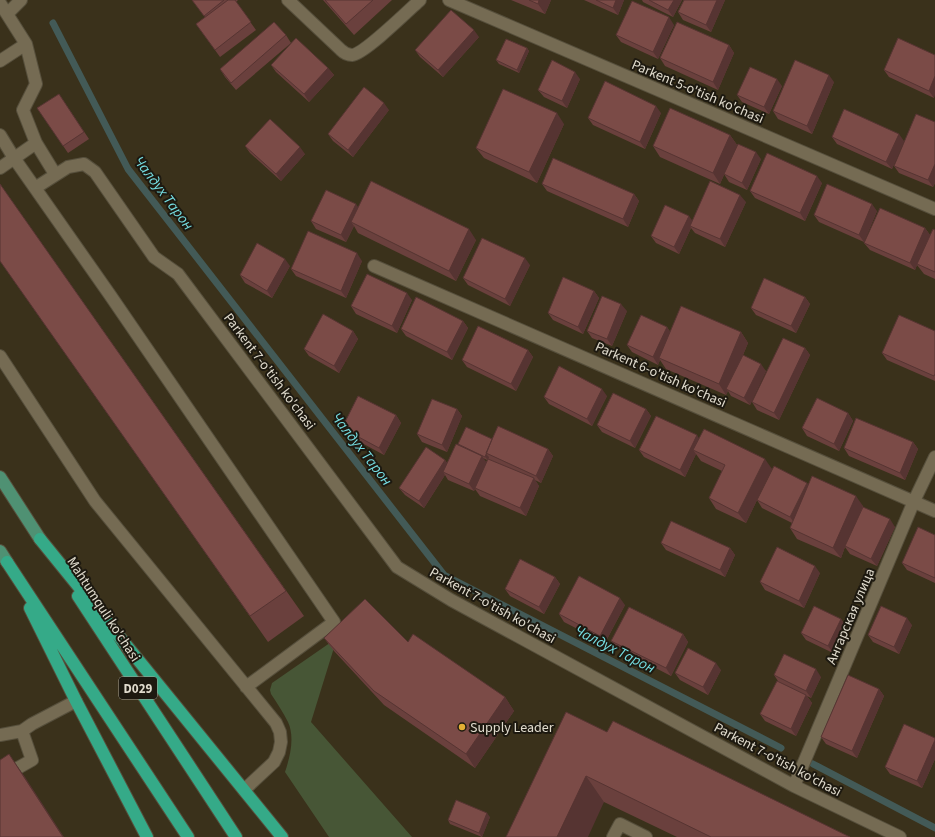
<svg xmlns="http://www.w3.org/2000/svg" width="935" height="837" font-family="'Source Sans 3',sans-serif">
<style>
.grass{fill:#475636}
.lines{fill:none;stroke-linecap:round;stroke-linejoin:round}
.stream{stroke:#435a57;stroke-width:7}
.minor-casing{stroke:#564f3c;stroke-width:14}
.major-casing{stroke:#564f3c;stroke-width:14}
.highway-casing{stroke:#564f3c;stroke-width:14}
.minor{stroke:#756b53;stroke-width:12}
.major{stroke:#4f9173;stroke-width:12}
.highway{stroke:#35aa88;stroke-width:12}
.wall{fill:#6a403d;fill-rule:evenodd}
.shaded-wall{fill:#563432}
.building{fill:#7b4b47;stroke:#563432}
.poi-dot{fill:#e3ae34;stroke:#1d1910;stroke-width:1.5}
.labels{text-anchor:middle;stroke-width:4;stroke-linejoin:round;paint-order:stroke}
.shield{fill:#1d1910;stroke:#a6a194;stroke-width:1}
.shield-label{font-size:13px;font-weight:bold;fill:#e0dbcd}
.street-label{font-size:14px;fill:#e0dbcd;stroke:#1d1910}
.poi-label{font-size:14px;fill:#e0dbcd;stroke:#1d1910;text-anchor:start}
.water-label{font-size:15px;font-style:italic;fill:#75dde1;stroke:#1d1910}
</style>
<rect width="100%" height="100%" fill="#3a311b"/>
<!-- grass -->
<path class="grass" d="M337,638L311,722L412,837H329L285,772C290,757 295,737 288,722C283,712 277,703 271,694L270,690L272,683Z"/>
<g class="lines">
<!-- stream -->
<path class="stream" d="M53,23L128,169L444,575L781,748
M813,764L935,828"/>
<!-- minor casing -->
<g class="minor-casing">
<path id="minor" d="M288,0L341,50C344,53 347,55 352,55C364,54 409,10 420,0
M449,0L935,209
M0,3L26,44L36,84L23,110L36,143L55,174
M7,14L21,0
M0,61L26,44
M0,135L14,158L110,295L334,622L246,687
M0,168L36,143
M35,188L68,167L84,164L95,172L154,257L178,274L397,567L451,600L794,786L900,837
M374,266L935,511
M0,356L95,501L276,723L280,732L281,742L279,752L274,762L244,790
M0,735L22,731
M0,778L32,760L22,731L32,724L76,701
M794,786L914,501L935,457
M613,837L620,824L646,837"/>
</g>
<!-- major casing -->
<g class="major-casing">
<path id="major" d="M0,477L40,539
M0,551L7,562"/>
</g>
<!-- highway casing -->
<g class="highway-casing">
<path id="highway" d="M40,539L282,837
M7,562L188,837
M78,596L236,837
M30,608L76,701L147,837"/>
</g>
<!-- minor -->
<use href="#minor" class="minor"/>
<!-- major -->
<use href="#major" class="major"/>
<!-- highway -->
<use href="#highway" class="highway"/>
</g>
<!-- wall -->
<path class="wall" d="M192,0H238L236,2L256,30L220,57L196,24L205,17Z
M323,0H392L354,35Z
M511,0H551L545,14Z
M584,0H624L618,15Z
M642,0H682L673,17L643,2Z
M684,0H725L711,32L683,20L678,12Z
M674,25L658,59L621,42L616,35Z
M286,35L291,43L236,90L225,77L220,69Z
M479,37L443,77L420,57L415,50Z
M729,45L734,53L718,90L665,66L660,58Z
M527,48L529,51L519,73L499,64L496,60Z
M935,55L934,98L889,77L884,70Z
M271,65L328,68L334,75L309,102L276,72Z
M580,79L567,108L544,97L538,90Z
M834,82L812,134L778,119L773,111Z
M782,86L769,114L742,102L737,95Z
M59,94L89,139L68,153L37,108Z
M389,110L353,157L333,141L328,134Z
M661,113L645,149L593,125L588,118Z
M935,122V183L933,187L899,173L894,166Z
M564,124L537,183L484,158L476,148Z
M730,135L737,145L720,184L660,157L653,146Z
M832,137L904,141L892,169L837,144Z
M245,146L305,154L281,181L250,153Z
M761,159L747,190L729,182L724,174Z
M822,183L805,221L755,198L750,191Z
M0,184L304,616L268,642L0,261Z
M542,184L634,194L639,201L628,227L547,191Z
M746,202L725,247L695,233L691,228L679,254L656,243L651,236Z
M358,207L476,240L456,281L358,233L354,226L346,242L316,229L311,221Z
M877,211L864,242L819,222L814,215Z
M925,228L930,235L935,230V279L924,274L917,265L915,270L870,250L864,243Z
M362,261L346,298L296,276L291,269Z
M530,265L510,306L468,285L463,278Z
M290,266L272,298L245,283L240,275Z
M594,291L599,298L583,334L553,320L548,313Z
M805,297L810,304L796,333L756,315L751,308Z
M412,300L397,333L356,314L351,306Z
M627,311L612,346L592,338L587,331Z
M463,321L468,328L452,360L406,336L401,329Z
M667,327L670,332H741L748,343L743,355L766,371L750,405L731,396L728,391L726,395L666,369L660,360L658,365L632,352L627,345Z
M353,331L358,339L339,373L309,356L304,349Z
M935,331V381L887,360L882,353Z
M805,348L810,355L779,420L757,410L752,402Z
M528,350L533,357L516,391L467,367L462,360Z
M607,396L592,426L549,404L544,397Z
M457,409L462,416L447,452L422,442L417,434Z
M646,409L651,416L635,448L602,432L597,425Z
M848,413L853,421L839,451L807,436L802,428Z
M396,415L401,423L384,455L347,435L342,428Z
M492,439L548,449L553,456L541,483L535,480L539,486L526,516L480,496L475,489L474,491L448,480L445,475L424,508L405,495L399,488L445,460L447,463L459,446L458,444ZM483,458L487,460L486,463Z
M699,439L772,469L746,523L716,509L709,498L722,471L701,461L696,454L685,477L644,457L639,450Z
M913,442L918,449L905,480L849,456L844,448Z
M807,483L808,485L863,506V507L895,527L877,566L850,554L845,547L841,558L797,539L790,528L792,523L762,508L757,500Z
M935,535V583L907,570L902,563Z
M661,543L730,548L735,555L725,577L666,550Z
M820,573L804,608L765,590L760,582Z
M555,577L560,584L544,614L510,596L505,589Z
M625,605L605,643L564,622L559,614Z
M841,619L846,626L833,653L806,640L801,633Z
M912,625L899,654L873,642L868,635Z
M683,634L688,642L671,676L617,648L611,641Z
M324,638L408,642L505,697L514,711L475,768L384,705L334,651Z
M721,670L708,695L680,680L675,673Z
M774,675L821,677L811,698L807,696L812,703L796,736L765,721L760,714L778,681Z
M879,689L884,696L857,758L826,744L821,737Z
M607,732L850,837H677L604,802L506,837Z
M935,738V759L922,788L890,774L885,767Z
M490,817L482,837L450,824L448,820Z"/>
<!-- shaded-wall -->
<path class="shaded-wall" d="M539,0H551L545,14L538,4Z
M616,0H624L618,15L613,8Z
M674,0H682L673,17L668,10Z
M717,0H725L711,32L706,25Z
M669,17L674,25L658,59L653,52Z
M474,30L479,37L443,77L438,70Z
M729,45L734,53L718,90L713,82Z
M527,48L529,51L519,73L517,70Z
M328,68L334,75L309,102L304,94Z
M575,72L580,79L567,108L562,101Z
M829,75L834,82L812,134L807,126Z
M935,76V95L934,98L929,91Z
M777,79L782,86L769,114L764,107Z
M384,103L389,110L353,157L348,150Z
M656,106L661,113L645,149L640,142Z
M557,113L564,124L537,183L529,172Z
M899,134L904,141L892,169L886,162Z
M730,135L737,145L720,184L713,173Z
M300,147L305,154L281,181L276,174Z
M756,152L761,159L747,190L742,183Z
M935,164V183L933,187L928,180Z
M817,176L822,183L805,221L800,213Z
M634,194L639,201L628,227L623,219Z
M740,195L746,202L725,247L720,239Z
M356,204L361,211L351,222L354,226L346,242L341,235Z
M872,204L877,211L864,242L859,235Z
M689,216L694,223L690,226L691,228L679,254L674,247Z
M925,228L930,235L917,264V265L915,270L910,263Z
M469,229L476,240L456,281L449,271Z
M357,253L362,261L346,298L341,291Z
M525,258L530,265L510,306L505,299Z
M285,259L290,266L272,298L267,291Z
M594,291L599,298L583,334L578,327Z
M407,293L412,300L397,333L392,326Z
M805,297L810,304L796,333L791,326Z
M621,304L627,311L612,346L607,339Z
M463,321L468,328L452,360L447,352Z
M667,327L672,334L659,358L660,360L658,365L653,357Z
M353,331L358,339L339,373L334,366Z
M741,332L748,343L728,390L726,389L728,391L726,395L719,384Z
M805,348L810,355L779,420L774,413Z
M528,350L533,357L516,391L511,384Z
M761,364L766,371L750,405L744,398Z
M602,389L607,396L592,426L587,419Z
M457,409L462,416L447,452L442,445Z
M646,409L651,416L635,448L630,441Z
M848,413L853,421L839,451L834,444Z
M396,415L401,423L384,455L379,448Z
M697,435L702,443L693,450L696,454L685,477L680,470Z
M913,442L918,449L905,480L900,473Z
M548,449L553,456L541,483L536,476Z
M486,454L489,457L488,460L485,457Z
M482,456L487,463L474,491L469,484Z
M765,459L772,469L746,523L738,513Z
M445,460L450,467L443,472L445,475L424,508L419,501Z
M534,478L539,486L526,516L520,508Z
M807,483L812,490L795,524L790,517Z
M856,496L863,506L846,547L845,546V547L841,558L833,548Z
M890,519L895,527L877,566L871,559Z
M730,548L735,555L725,577L720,570Z
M815,566L820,573L804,608L799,601Z
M555,577L560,584L544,614L539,607Z
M620,598L625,605L605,643L600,636Z
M907,618L912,625L899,654L894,647Z
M841,619L846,626L833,653L828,646Z
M683,634L688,642L671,676L666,668Z
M716,663L721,670L708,695L703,687Z
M816,669L821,677L811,698L806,691Z
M879,689L884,696L857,758L852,751Z
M806,695L812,703L796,736L791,729Z
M505,697L514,711L475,768L466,754Z
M935,740V759L922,788L917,781Z
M9,754L25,777L64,837H63Z
M586,776L604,802L588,837H557Z
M487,813L490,817L482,837L479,833Z"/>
<!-- building -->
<path class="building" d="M192,0H224L204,16Z
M228,0H235L251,22L215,50L196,24Z
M325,0H373L346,24Z
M529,0H539L538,4Z
M596,0H616L613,8Z
M649,0H674L668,10Z
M684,0H717L706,25L678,12Z
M632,1L669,17L653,52L616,35Z
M451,10L474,30L438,70L415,50Z
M274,22L286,35L231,83L220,69Z
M677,22L729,45L713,82L660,58Z
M296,38L328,68L304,94L271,65Z
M898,38L935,55V76L929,91L884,70Z
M506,39L527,48L517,70L496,60Z
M552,60L575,72L562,101L538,90Z
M795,60L829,75L807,126L773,111Z
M750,67L777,79L764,107L737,95Z
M605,81L656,106L640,142L588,118Z
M364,87L384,103L348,150L328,134Z
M503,89L557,113L529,172L476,148Z
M59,94L84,132L63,146L37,108Z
M670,108L730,135L713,173L653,146Z
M844,109L899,134L886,162L832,137Z
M916,114L935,122V164L928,180L894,166Z
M270,119L300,147L276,174L245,146Z
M738,144L756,152L742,183L724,174Z
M767,153L817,176L800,213L750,191Z
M553,158L634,194L623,219L542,184Z
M371,181L469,229L449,271L351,222Z
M710,181L740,195L720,239L690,226Z
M0,184L286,591L250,616L0,261Z
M827,184L872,204L859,235L814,215Z
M326,190L356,204L341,235L311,221Z
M665,205L689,216L674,247L651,236Z
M880,208L925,228L910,263L864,243Z
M933,229L935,230V272L917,264Z
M308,231L357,253L341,291L291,269Z
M482,238L525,258L505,299L463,278Z
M257,243L285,259L267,291L240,275Z
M367,274L407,293L392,326L351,306Z
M563,277L594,291L578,327L548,313Z
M764,278L805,297L791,326L751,308Z
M602,296L621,304L607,339L587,331Z
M416,297L463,321L447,352L401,329Z
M681,306L741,332L719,384L659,358Z
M323,314L353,331L334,366L304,349Z
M641,315L667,327L653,357L627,345Z
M899,315L935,331V374L934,376L882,353Z
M478,326L528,350L511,384L462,360Z
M783,338L805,348L774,413L752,402Z
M743,355L761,364L744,398L726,389Z
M559,366L602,389L587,419L544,397Z
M613,393L646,409L630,441L597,425Z
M358,396L396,415L379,448L342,428Z
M817,398L848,413L834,444L802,428Z
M432,399L457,409L442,445L417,434Z
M656,416L697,435L680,470L639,450Z
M856,418L913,442L900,473L844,448Z
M498,426L548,449L536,476L486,453Z
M466,427L492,439L485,457L458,444Z
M704,429L765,459L738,513L709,498L725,465L693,450Z
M456,444L482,456L469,484L443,472Z
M426,447L445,460L419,501L399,488Z
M488,459L534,478L520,508L475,488Z
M774,466L807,483L790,517L757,500Z
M812,476L856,496L833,548L790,528Z
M863,507L890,519L871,559L845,546Z
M671,521L730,548L720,570L661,543Z
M918,527L935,535V578L902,563Z
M777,547L815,566L799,601L760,582Z
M520,559L555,577L539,607L505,589Z
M579,576L620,598L600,636L559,614Z
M365,599L408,642L413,634L505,697L466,754L374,691L324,638Z
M814,606L841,619L828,646L801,633Z
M881,606L907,618L894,647L868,635Z
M629,607L683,634L666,668L611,641Z
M688,648L716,663L703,687L675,673Z
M784,654L816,669L806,691L774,675Z
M848,675L879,689L852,751L821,737Z
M777,681L806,695L791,729L760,714Z
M566,712L607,732L613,721L850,837H711L586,776L557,837H506Z
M904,724L935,738V740L917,781L885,767Z
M9,754L63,837H0V760Z
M456,800L487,813L479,833L448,820Z"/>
<!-- markers -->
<circle class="poi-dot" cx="462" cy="727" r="4"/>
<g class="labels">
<!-- shield labels -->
<rect class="shield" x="119" y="677" width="38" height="22" rx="3"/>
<g class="shield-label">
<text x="138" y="693">D029</text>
</g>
<!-- street labels -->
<g class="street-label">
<text transform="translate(698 91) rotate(23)" y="5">Parkent 5-o'tish ko'chasi</text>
<text transform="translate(270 371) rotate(53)" y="5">Parkent 7-o'tish ko'chasi</text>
<text transform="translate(661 374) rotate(24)" y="5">Parkent 6-o'tish ko'chasi</text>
<text transform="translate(493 605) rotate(29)" y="5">Parkent 7-o'tish ko'chasi</text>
<text transform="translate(104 609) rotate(57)" y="5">Mahtumquli ko'chasi</text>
<text transform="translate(850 616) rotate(-67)" y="5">Ангарская улица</text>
<text transform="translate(778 759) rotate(28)" y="5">Parkent 7-o'tish ko'chasi</text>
</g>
<!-- poi labels -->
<g class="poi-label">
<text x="470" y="732">Supply Leader</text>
</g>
<!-- water labels -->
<g class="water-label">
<text transform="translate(164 193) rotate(53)" y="5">Чалдух Тарон</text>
<text transform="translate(362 449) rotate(52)" y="5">Чалдух Тарон</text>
<text transform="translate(615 649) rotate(27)" y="5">Чалдух Тарон</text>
</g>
</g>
</svg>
